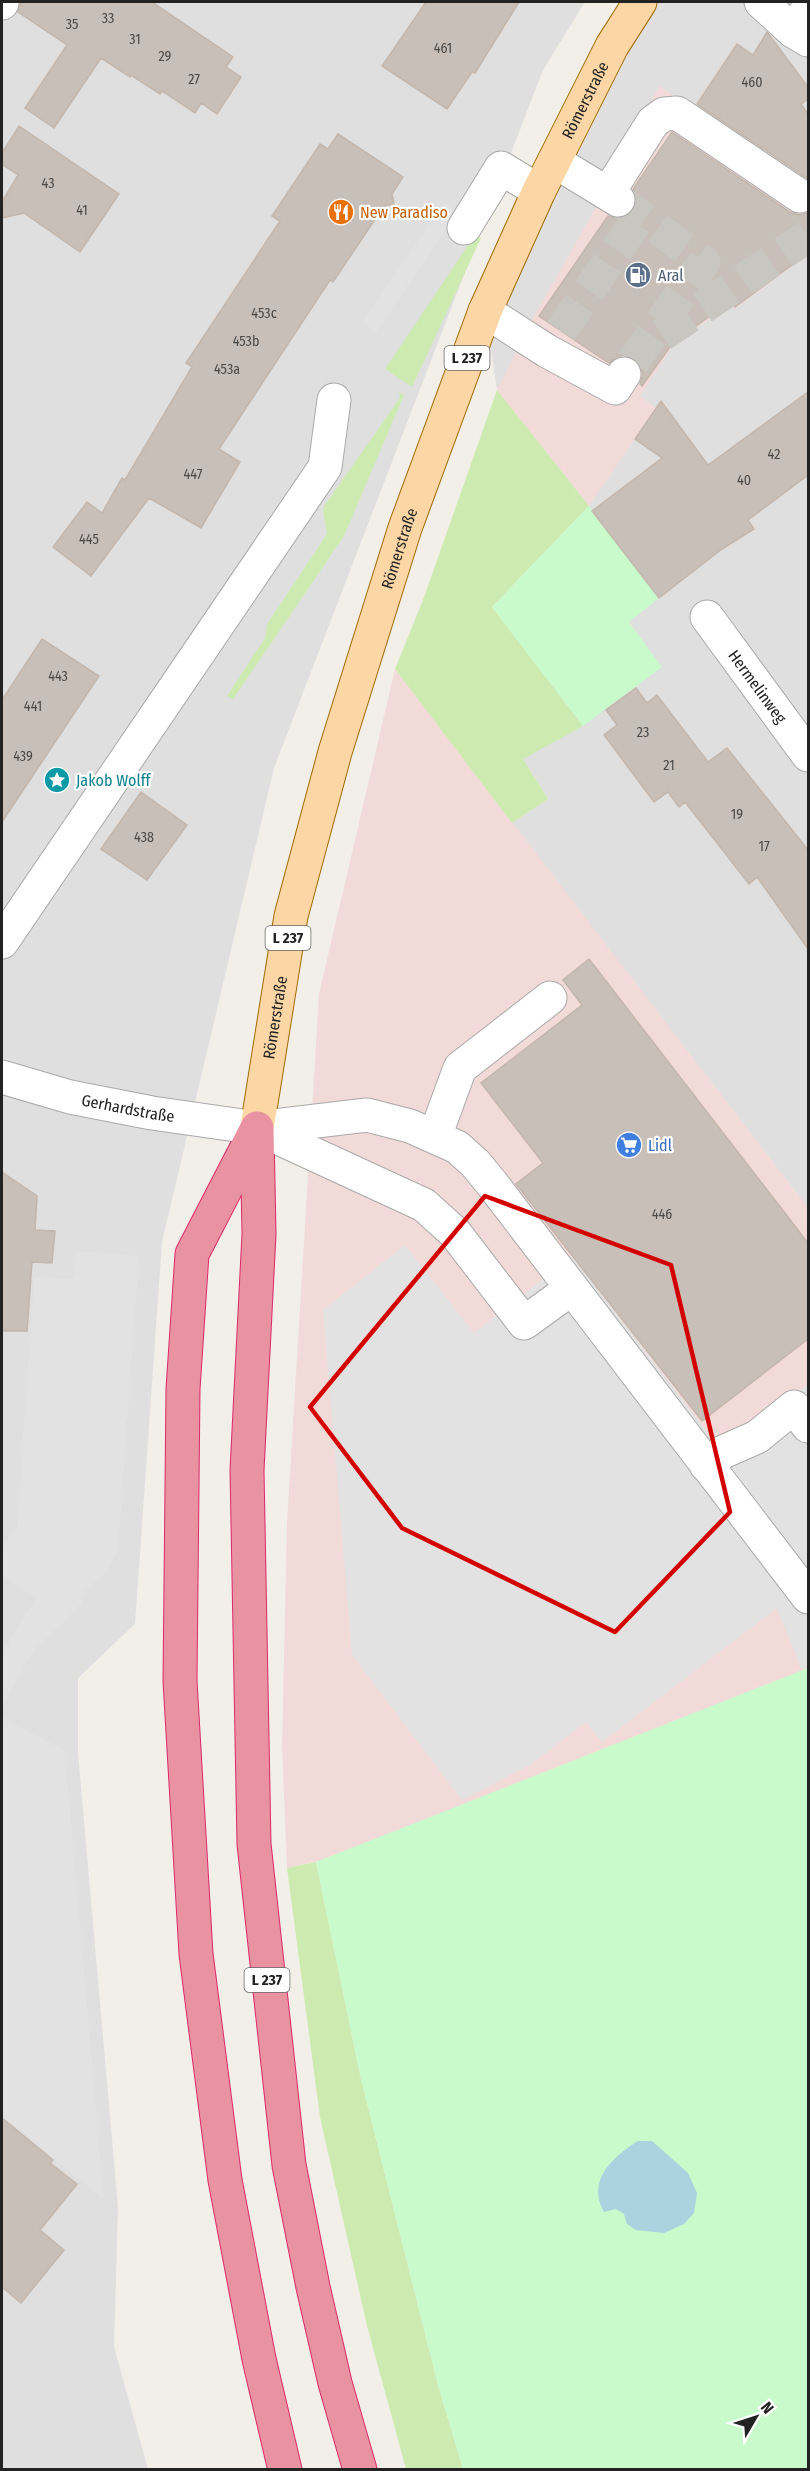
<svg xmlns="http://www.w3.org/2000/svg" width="810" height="2471" font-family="'Fira Sans Condensed',sans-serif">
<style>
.residential{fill:#e0dfdf}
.commercial{fill:#f2dad9}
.grass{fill:#cdebb0}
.park{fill:#c8facc}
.parking{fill:#e2e2e2}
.water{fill:#aad3df}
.building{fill:#c7bfb8;stroke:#c4b6ab;stroke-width:1.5}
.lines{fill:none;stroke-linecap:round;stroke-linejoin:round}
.minor-tunnel{stroke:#c8c6c1;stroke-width:33;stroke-dasharray:33 16;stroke-linecap:butt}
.minor-casing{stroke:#a9a9a9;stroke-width:35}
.major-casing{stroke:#a06b00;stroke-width:35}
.highway-casing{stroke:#dc2a67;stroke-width:35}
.minor{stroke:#fff;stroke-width:33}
.major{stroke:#fcd6a4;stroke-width:33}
.highway{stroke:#e892a2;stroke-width:33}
.marked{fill:none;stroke:#d40000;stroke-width:4.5;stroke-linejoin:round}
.labels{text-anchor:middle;stroke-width:4.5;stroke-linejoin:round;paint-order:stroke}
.number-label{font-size:14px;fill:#4b4948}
.shield{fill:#fff;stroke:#646464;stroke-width:1.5}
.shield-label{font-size:15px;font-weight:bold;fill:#222}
.street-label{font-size:16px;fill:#222;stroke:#fff}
.food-label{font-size:16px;fill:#c56008;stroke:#fff;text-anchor:start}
.service-label{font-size:16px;fill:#4e5e75;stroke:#fff;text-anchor:start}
.culture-label{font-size:16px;fill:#0d838f;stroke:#fff;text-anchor:start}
.shop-label{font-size:16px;fill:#366cbe;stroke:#fff;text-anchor:start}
</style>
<rect width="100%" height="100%" fill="#f2efe9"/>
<!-- residential -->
<path class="residential" d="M2,2H585L543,70L274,768L162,1242L135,1624L78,1678V1753L118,2207L114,2347L148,2469L2,2470Z
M640,2H808V1208L512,823L548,799L523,759L589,506L497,390L485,311Z"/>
<!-- commercial -->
<path class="commercial" d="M659,86L797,180L808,194V254L735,309L730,303L673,346L640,396L656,408L589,506L497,390L532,320L591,216Z
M395,669L808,1208V1668L327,1859L287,1868L282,1747L287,1523L319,994Z"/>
<!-- grass -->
<path class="grass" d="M475,235L481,238L412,387L385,369Z
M497,390L589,506L492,607L583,726L523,759L548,799L512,823L395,669L423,600Z
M399,392L404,395L344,536L233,699L227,696L265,638L267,624L327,534L323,511L325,505L400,398Z
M316,1862L361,2079L438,2385L463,2469H406L367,2326L320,2117L287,1868Z"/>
<!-- park -->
<path class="park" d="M589,506L659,598L629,622L662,667L583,726L492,607Z
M808,1668V2469H463L438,2385L361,2079L316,1862Z"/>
<!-- parking -->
<path class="parking" d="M444,203L458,212L376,332L362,323Z
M405,1245L474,1333L572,1256L723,1452L808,1384V1667L802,1670L777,1608L602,1742L586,1722L530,1765L462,1800L352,1655L323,1310Z
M76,1251L139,1256L118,1551L108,1569L86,1590L81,1605L34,1650L2,1706V1653L36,1598L2,1575V1548L17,1526L34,1277L73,1279Z
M2,1718L65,1750L104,2200L11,2122L2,2133Z"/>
<!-- water -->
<path class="water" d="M638,2141H652L688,2173L697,2193L694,2213L684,2224L664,2233L636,2230L627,2224L624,2214L616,2209L604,2212C586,2180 613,2157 638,2141Z"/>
<!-- building -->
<path class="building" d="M21,2H152L233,57L226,67L241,77L217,114L201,103L195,113L162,91L160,94L131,75L130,77L101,58L54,128L25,108L67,45L18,12Z
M426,2H519L475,73L472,72L447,109L382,66Z
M767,32L808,87V99L801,104L808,114V179L697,104L737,44L753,55Z
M19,126L119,194L80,252L24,213L2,218V202L18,175L2,164V153Z
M672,132L790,212L799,215L808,213V253L735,307L730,301L672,344L642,386L640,384L643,375L641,366L635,359L624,355L616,357L609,363L539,316L608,216L618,219L627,216L634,210L637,200L633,189Z
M338,134L403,177L392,194L394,204L384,206L333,282L330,280L219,449L240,462L201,528L149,498L91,576L53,547L87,502L102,513L122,478L125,480L192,367L186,363L280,221L272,216L320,144L328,149Z
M808,392V475L748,520L754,529L722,549L659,598L592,511L662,458L635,439L661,401L708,465Z
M42,639L99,676L2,822V700Z
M636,688L647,703L657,695L708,762L727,748L808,850V949L757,877L749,884L685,802L679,807L668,792L654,802L604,735L617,725L606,710Z
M141,792L187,825L147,880L101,849Z
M589,959L808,1243V1339L702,1421L516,1184L543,1163L481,1083L582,1005L563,980Z
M2,1172L37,1196L35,1230L55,1231L52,1263L32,1262L27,1331H2Z
M2,2118L53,2160L50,2163L77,2184L40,2230L64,2250L21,2303L2,2287Z"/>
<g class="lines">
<!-- minor-tunnel -->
<path class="minor-tunnel" d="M618,200L704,262L624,374
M561,331L640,216
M662,335L808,236"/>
<!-- minor casing -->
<g class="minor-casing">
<g id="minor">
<path d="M761,2L793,31"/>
<path d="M2,3V2"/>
<path d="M808,9L793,31L808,40"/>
<path d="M554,161L618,200"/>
<path d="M608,193L653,122L664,114L677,113L800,196"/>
<path d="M464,228L501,168L539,191"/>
<path d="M485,311L547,351L615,388L624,374"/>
<path id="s1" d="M707,617L808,755"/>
<path d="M2,942L325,467L334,400"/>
<path id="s2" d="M2,1077L70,1097L152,1113L257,1128L367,1115L410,1126L457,1147L475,1163L493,1185L808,1597"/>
<path d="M257,1128L424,1205L455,1233L524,1323L571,1289"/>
<path d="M435,1136L460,1068L550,998"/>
<path d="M706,1465L723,1452L757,1437L794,1407L808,1426"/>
</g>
</g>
<!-- major casing -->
<g class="major-casing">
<g id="major">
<path id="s3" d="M257,1128L291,916L335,752L405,528L485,311L539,191L612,46L640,2"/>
</g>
</g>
<!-- highway casing -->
<g class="highway-casing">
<path id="highway" d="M257,1128L192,1254L183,1389L180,1681L196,1954L225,2180L259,2359L285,2470
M257,1132L259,1234L247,1470L254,1844L289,2165L313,2287L335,2383L360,2470"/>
</g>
<!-- minor -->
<use href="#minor" class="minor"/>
<!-- major -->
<use href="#major" class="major"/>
<!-- highway -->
<use href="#highway" class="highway"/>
</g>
<!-- marked area -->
<path class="marked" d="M485,1196L671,1265L730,1512L615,1632L402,1528L310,1407Z"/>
<!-- icons -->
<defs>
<g id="restaurant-disc" transform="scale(1.35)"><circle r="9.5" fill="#e8710a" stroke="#fff"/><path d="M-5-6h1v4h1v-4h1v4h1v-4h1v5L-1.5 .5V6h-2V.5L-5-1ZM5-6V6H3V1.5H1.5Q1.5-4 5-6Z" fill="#fff"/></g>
<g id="fuel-disc" transform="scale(1.35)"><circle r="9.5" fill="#5c6f8a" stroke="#fff"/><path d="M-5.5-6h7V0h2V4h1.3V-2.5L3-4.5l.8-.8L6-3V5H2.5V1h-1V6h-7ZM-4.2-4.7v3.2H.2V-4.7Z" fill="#fff"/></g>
<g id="sight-disc" transform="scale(1.35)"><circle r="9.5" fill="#0f9aa8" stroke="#fff"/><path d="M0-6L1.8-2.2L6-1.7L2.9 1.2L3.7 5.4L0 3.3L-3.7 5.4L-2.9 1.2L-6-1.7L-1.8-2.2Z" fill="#fff"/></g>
<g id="supermarket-disc" transform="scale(1.35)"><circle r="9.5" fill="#3f7fe0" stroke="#fff"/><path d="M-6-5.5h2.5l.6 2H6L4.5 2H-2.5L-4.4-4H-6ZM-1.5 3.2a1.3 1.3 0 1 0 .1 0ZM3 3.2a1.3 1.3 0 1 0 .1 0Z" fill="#fff"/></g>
</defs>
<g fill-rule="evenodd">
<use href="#restaurant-disc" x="341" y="212"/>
<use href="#fuel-disc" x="638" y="275"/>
<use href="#sight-disc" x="57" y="780"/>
<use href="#supermarket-disc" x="629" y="1145"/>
</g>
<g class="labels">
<!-- number labels -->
<g class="number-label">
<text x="108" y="23">33</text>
<text x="72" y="29">35</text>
<text x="135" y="44">31</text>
<text x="443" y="53">461</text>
<text x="165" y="61">29</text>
<text x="194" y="84">27</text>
<text x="752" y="87">460</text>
<text x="48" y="188">43</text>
<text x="82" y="215">41</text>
<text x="264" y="318">453c</text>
<text x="246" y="346">453b</text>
<text x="227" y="374">453a</text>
<text x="774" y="459">42</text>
<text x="193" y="479">447</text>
<text x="744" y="485">40</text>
<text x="89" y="544">445</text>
<text x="58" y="681">443</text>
<text x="33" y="711">441</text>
<text x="643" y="737">23</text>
<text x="23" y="761">439</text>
<text x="669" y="770">21</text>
<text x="737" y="819">19</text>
<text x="144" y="842">438</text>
<text x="764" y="851">17</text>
<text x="662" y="1219">446</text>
</g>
<!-- shield labels -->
<g class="shield">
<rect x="444.5" y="346" width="45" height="24" rx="4.5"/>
<rect x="265.5" y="926" width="45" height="24" rx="4.5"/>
<rect x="244.5" y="1968" width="45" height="24" rx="4.5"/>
</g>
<g class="shield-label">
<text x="467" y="363">L 237</text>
<text x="288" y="943">L 237</text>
<text x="267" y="1985">L 237</text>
</g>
<!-- street labels -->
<g class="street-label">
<text dy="6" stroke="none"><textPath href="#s3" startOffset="1084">Römerstraße</textPath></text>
<text dy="6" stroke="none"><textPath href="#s3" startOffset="598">Römerstraße</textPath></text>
<text dy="6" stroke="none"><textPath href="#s1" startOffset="86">Hermelinweg</textPath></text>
<text dy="6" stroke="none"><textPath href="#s3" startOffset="112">Römerstraße</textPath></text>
<text dy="6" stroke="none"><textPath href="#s2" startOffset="130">Gerhardstraße</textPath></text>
</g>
<!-- food labels -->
<g class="food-label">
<text x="360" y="218">New Paradiso</text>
</g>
<!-- service labels -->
<g class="service-label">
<text x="658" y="281">Aral</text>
</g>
<!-- culture labels -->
<g class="culture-label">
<text x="76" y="786">Jakob Wolff</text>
</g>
<!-- shop labels -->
<g class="shop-label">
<text x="648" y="1151">Lidl</text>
</g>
</g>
<!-- border -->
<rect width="810" height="2471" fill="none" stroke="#222222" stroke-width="6"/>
<!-- north arrow -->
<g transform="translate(756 2417) rotate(51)" stroke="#ffffff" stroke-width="4.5" paint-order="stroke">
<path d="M0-4.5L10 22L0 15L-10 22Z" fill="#222222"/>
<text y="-9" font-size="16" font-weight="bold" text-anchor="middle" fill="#222222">N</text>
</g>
</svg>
